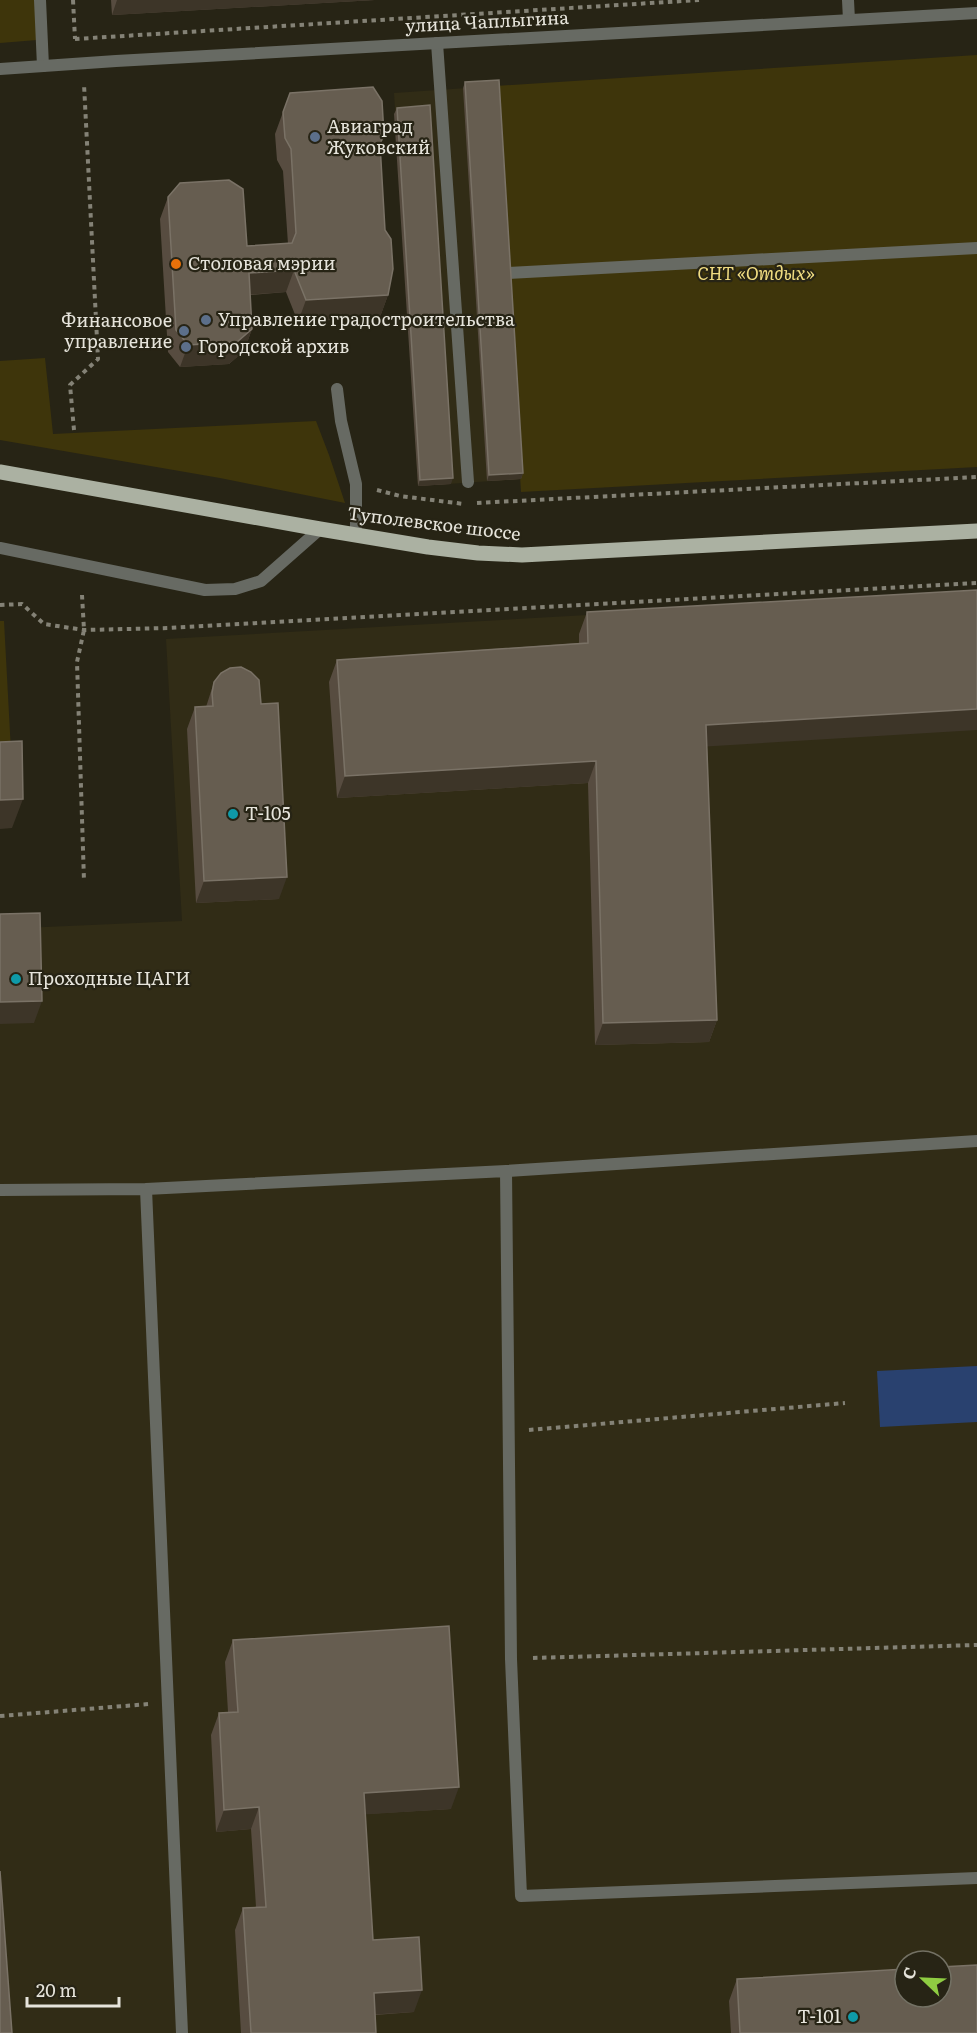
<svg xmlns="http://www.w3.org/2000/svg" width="977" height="2033" font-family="Literata,serif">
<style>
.built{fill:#312c16;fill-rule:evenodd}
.green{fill:#3e350b}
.water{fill:#29416f}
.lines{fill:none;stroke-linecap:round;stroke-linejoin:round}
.path{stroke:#848276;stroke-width:4;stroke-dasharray:4.5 4.5;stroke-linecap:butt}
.service{stroke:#676a63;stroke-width:12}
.minor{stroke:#676a63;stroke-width:12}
.primary{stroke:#abb1a2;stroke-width:15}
.wall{fill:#574c40}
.shaded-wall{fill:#3d3528}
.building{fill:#665d50;stroke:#7a7266;stroke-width:1.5}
.service-dot{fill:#5c6f8a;stroke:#272415;stroke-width:2}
.food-dot{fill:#e8710a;stroke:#272415;stroke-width:2}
.culture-dot{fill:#0f9aa8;stroke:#272415;stroke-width:2}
.labels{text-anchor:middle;stroke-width:4.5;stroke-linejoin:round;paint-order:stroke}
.street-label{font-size:18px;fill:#e6e4db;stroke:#272415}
.poi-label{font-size:18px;fill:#e6e4db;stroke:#272415;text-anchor:start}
.park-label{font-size:18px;font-style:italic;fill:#f0dc81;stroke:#272415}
</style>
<rect width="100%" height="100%" fill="#272415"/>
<!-- built -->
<path class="built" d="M496,86L521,479L418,486L394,93Z
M977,593V2033H0V929L182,921L166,639ZM905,1961H941V1997H905Z"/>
<!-- green -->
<path class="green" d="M0,0H35L37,40L0,43Z
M977,55V467L521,492L496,86Z
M45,358L53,434L316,421L329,455L345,503L220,478L0,440V361Z
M0,621H4L12,770L0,771Z"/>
<!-- water -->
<path class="water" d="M977,1366V1422L880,1427L877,1371Z"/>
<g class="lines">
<!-- path -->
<path class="path" d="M73,0L75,39
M75,39L699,0
M74,430L70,385L98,359L84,84
M377,490L400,496L464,504
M477,503L977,477
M82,595L84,630L77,662L84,881
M0,605L22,604L44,624L84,630L169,628L977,583
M529,1430L845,1403
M533,1658L977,1645
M0,1716L149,1704"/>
<!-- service -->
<path class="service" d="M40,0L43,66
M848,0L849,20
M437,43L468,482
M508,273L977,248
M337,389L341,421L356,484V535
M0,548L205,590L235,589L261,581L320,529"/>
<!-- minor -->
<path class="minor" d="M0,69L116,61L977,13
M506,1171L511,1659L521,1896L977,1878
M0,1190L146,1189
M182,2033L146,1189L506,1171L977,1141"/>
<!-- primary -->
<path class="primary" d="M0,472L320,529L428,547L478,553L522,555L977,531"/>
</g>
<!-- wall -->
<path class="wall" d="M111,0H375L112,15Z
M465,82L523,473L521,479L487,481L463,88Z
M290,93L380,145L388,295L380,317L298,322L286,292L250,295L252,329L244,351L229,364L180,367L168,352L160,219L168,197L247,246L288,244L283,171L277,160L275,134Z
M397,108L451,484L418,486L394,114Z
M587,612L707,746L717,1020L709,1042L595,1045L588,783L337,798L329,682L337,660L579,643V634Z
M214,682L279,899L196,903L187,729L195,707H206Z
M233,1640L451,1809L365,1814L373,1940L414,2012L375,2015L376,2033H241L235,1930L243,1908L256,1907L251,1829L216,1832L211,1735L219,1713L228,1712L225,1662Z
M737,1979L977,2033H731L729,2001Z"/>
<!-- shaded-wall -->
<path class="shaded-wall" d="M117,0H375L112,15Z
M294,270L286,292L241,295L249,273Z
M388,295L380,317L298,322L306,300Z
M252,329L244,351L229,364L180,367L188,345Z
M523,473L521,479L487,481L489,475Z
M453,478L451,484L418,486L420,480Z
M977,709V730L698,747L706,725Z
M596,761L588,783L337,798L345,776Z
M23,799L12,828L0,829V800Z
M287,877L279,899L196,903L204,881Z
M42,1001L34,1023L0,1024V1002Z
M717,1020L709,1042L595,1045L603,1023Z
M459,1787L451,1809L356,1815L364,1793Z
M259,1807L251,1829L216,1832L224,1810Z
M422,1990L414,2012L366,2015L374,1993Z"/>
<!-- building -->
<path class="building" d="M499,80L523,473L489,475L465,82Z
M373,87L382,101L384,135L380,144L385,230L391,239L393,269L388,295L306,300L294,270L249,273L252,329L237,342L188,345L176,330L168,197L180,183L229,180L243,189L247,246L292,243L296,233L291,149L285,138L283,112L290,93Z
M430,105L453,478L420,480L397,108Z
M977,590V709L706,725L717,1020L603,1023L596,761L345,776L337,660L588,643L587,612Z
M241,667L251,672L259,680L261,704L278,703L287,877L204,881L195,707L213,706L212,693L214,682L221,673L230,668Z
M22,741L23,799L0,800V742Z
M40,913L42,1001L0,1002V914Z
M449,1626L459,1787L364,1793L373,1940L419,1937L422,1990L374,1993L376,2033H251L243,1908L266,1907L259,1807L224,1810L219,1713L238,1712L233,1640Z
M0,1871L12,2033H0Z
M977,1965V2033H740L737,1979L905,1969V1997H941V1967Z"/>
<!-- markers -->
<g class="service-dot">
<circle cx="315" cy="137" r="6"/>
<circle cx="206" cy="320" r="6"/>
<circle cx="184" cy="331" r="6"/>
<circle cx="186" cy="347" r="6"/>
</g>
<circle class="food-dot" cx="176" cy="264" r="6"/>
<g class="culture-dot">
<circle cx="233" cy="814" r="6"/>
<circle cx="16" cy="979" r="6"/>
<circle cx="853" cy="2017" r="6"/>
</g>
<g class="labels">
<!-- street labels -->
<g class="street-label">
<text transform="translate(487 22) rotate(-3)" y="6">улица Чаплыгина</text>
<text transform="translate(434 524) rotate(7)" y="6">Туполевское шоссе</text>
</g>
<!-- poi labels -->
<g class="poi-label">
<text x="327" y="133">Авиаград<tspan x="327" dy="21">Жуковский</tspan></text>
<text x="188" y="270">Столовая мэрии</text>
<text x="218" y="326">Управление градостроительства</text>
<text x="172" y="327" text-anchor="end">Финансовое<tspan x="172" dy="21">управление</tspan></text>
<text x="198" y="353">Городской архив</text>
<text x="245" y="820">Т-105</text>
<text x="28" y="985">Проходные ЦАГИ</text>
<text x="841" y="2023" text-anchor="end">Т-101</text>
</g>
<!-- park labels -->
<g class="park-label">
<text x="756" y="280">СНТ «Отдых»</text>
</g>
</g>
<!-- north arrow -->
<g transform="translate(923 1979) rotate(293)"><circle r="28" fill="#272415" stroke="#737164" stroke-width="1.5"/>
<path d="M0-4.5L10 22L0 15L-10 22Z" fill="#8fcd42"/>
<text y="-9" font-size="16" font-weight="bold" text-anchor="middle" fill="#e6e4db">С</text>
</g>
<!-- scale -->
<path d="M27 1997v9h92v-9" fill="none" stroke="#e6e4db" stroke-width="3"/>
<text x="36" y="1997" font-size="18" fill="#e6e4db" stroke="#272415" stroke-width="4.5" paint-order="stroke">20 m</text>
</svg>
